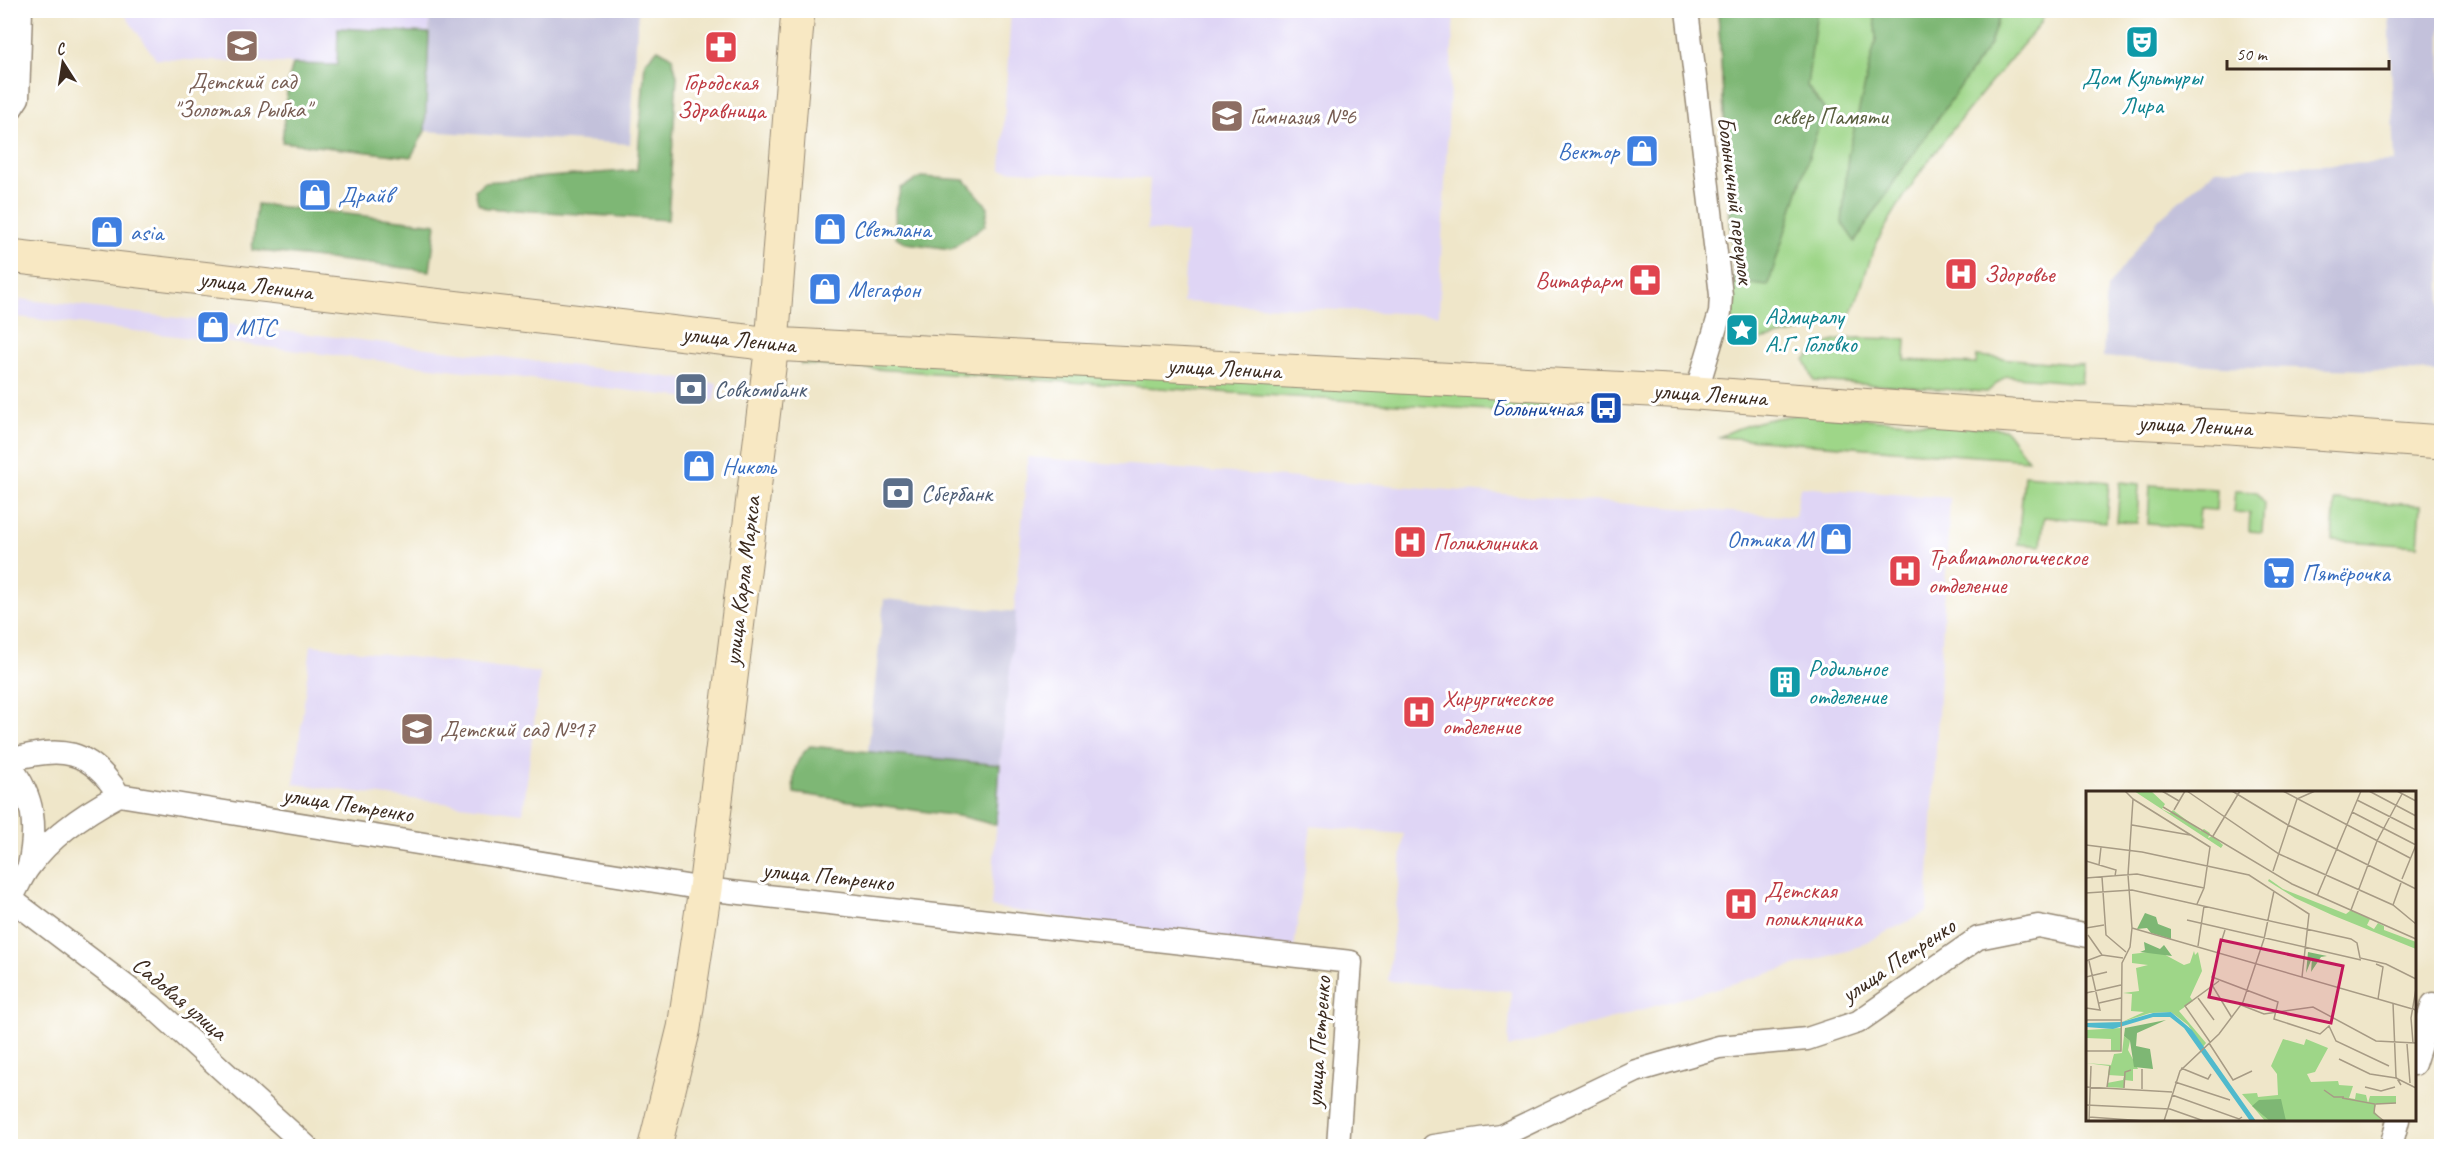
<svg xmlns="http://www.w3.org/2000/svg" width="2452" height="1157" font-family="Caveat,sans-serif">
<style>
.built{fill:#dfd5f5}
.industrial{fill:#c3c1db}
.green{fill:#9ed688;stroke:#6c8053;stroke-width:1.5}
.forest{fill:#7eb774;stroke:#5c7049;stroke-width:1.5}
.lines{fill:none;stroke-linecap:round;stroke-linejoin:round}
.street-casing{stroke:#958874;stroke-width:25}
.secondary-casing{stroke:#958874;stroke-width:35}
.street{stroke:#fff;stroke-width:22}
.secondary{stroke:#f8e8c3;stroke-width:33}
.labels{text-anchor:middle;stroke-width:6;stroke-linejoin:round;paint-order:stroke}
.culture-label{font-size:24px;fill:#0d838f;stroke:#fff;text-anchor:start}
.education-label{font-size:24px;fill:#785e54;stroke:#fff;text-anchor:start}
.health-label{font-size:24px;fill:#be3a42;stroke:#fff;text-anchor:start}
.park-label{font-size:24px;fill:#595e3e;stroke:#fff}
.shop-label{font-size:24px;fill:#366cbe;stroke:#fff;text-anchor:start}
.street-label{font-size:24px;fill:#3b2a1e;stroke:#fff}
.service-label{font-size:24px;fill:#4e5e75;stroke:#fff;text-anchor:start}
.transit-label{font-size:24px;fill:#164399;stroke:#fff;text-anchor:end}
.inset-road{fill:none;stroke:#a79b85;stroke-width:1.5}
.view{fill:#c2185b;fill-opacity:0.15;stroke:#c2185b;stroke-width:3}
.inset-edge{fill:none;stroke:#3b2a1e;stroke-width:3}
</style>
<rect width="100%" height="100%" fill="#fff"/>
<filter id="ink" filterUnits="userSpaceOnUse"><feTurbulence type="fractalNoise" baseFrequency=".0167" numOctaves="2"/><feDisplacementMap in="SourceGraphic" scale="12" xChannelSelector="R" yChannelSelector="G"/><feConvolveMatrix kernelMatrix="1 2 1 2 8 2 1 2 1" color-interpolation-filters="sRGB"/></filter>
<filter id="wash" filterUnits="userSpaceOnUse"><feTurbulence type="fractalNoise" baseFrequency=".008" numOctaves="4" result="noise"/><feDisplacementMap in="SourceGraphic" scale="24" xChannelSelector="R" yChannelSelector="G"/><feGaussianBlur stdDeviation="1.35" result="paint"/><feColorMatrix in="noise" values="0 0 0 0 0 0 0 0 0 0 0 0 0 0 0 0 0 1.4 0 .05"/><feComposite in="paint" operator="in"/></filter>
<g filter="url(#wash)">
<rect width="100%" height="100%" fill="#efe6c9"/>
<!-- built -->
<path class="built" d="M122,11H430L429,33L338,28L337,65L156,59Z
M1011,11H1454L1438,315L1183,302L1187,233L1147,230L1150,179L1001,170Z
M20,299L717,383L714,401L18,317Z
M1028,457L1795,517L1800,487L1950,498L1927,912L1850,950L1508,1048L1511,991L1388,981L1404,834L1311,826L1293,955L991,907L1000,765Z
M311,645L540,673L523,813L294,784Z"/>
<!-- industrial -->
<path class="industrial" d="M430,11H638L630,144L425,131Z
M2389,11H2441V372L2222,366L2103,357L2107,288L2160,218L2216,169L2395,162Z
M884,599L1016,612L1000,765L868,752Z"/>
<!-- green -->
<path class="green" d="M1718,11H2046L2040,24C1983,93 1921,160 1879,239C1865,265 1862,295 1848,320C1822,327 1796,333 1769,338C1756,340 1746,346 1733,346L1731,295L1734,282Z
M1859,338L1906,339L1905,360L1976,364L1977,356L2083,365L2081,383L2006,376L1987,392L1814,381L1805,360C1822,342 1836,339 1859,338Z
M803,346L1565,386L1563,415L801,364Z
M1801,414L2005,429L2028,460L1719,437C1746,423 1771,418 1801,414Z
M2024,475L2109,482L2106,522L2044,517L2041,546L2018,544Z
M2120,482L2139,484L2137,523L2117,522Z
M2150,485L2217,489L2216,510L2200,509L2198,528L2148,524Z
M2235,491L2257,492L2264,503L2262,532L2249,531L2250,513L2233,512Z
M2335,500L2421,505L2418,546L2332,540Z"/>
<!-- forest -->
<path class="forest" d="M1718,11H1817L1807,86L1824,109L1768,286L1734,282Z
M1874,11H2001L1990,44L1896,179L1855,242L1842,223L1848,155L1876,39Z
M338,28L429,33L425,131L411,157L282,142L288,82L293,64L337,65Z
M658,49L672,57L677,76L668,220L486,208L478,203L475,190L484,182L637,170L645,62Z
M921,177L965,180L988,207L985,225L951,249L906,243L896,237L895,208L901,188Z
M257,204L436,224L430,271L252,250Z
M810,746L1000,765L996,825L964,817L794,793C792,772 795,760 810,746Z"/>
</g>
<g filter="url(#ink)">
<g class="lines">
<!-- street casing -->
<g class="street-casing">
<path id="street" d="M1687,10L1721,295L1720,313L1696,393
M10,110L18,98L21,10
M10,760C61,746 89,748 119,795
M10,766C35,797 37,828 29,866
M119,795L705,889L1351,962L1338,1146
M11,899L152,1006L306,1146
M10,900C17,890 21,877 29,867C51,836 85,813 119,795
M2414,1064L2433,1004
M1433,1146L1501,1136L1636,1071L1719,1047L1807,1039L1858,1022L1978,938L2038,926L2088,936
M2391,1146L2398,1120"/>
</g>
<!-- secondary casing -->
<g class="secondary-casing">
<path id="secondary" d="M10,256L772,344L1669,391L2011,416L2230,427L2442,442
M655,1146L684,1028L705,889L772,344L798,10"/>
</g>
<!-- street -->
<use href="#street" class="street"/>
<!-- secondary -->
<use href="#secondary" class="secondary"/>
</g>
</g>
<!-- icons -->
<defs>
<g id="theatre-square" transform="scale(1.725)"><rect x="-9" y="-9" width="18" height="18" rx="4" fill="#0f9aa8" stroke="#fff"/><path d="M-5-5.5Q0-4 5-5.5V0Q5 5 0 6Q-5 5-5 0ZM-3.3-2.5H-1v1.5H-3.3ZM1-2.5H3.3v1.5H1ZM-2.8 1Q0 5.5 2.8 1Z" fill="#fff"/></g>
<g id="school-square" transform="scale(1.725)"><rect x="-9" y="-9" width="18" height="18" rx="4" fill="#8d6e63" stroke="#fff"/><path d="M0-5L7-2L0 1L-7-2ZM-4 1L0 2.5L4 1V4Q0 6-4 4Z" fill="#fff"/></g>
<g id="pharmacy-square" transform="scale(1.725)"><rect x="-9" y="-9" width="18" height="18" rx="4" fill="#e0444e" stroke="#fff"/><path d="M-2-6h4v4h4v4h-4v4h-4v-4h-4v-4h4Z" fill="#fff"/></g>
<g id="shop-square" transform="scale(1.725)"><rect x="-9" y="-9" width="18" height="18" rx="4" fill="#3f7fe0" stroke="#fff"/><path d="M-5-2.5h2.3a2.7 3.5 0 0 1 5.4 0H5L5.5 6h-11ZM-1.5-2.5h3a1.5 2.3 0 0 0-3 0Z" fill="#fff"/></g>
<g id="hospital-square" transform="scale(1.725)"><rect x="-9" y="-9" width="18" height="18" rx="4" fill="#e0444e" stroke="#fff"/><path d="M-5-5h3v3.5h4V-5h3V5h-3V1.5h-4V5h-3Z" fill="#fff"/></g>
<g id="sight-square" transform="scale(1.725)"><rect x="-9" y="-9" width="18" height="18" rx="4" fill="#0f9aa8" stroke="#fff"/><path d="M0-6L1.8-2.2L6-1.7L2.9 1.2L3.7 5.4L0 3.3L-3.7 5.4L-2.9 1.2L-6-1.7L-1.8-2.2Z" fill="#fff"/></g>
<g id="bank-square" transform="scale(1.725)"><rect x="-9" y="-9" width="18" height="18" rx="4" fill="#5c6f8a" stroke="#fff"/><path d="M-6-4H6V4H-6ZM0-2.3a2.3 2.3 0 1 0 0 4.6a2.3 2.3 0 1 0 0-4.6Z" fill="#fff"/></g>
<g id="bus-square" transform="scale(1.725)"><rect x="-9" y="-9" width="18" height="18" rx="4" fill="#1a4fb4" stroke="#fff"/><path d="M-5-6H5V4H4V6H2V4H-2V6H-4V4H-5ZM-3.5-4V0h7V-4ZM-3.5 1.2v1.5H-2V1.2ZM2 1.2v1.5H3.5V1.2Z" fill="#fff"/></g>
<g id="supermarket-square" transform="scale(1.725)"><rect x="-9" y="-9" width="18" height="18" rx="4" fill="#3f7fe0" stroke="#fff"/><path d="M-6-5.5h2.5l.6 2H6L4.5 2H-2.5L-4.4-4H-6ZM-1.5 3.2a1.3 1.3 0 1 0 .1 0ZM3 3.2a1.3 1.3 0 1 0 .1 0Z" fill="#fff"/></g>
<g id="building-square" transform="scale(1.725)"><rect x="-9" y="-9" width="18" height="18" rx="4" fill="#0f9aa8" stroke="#fff"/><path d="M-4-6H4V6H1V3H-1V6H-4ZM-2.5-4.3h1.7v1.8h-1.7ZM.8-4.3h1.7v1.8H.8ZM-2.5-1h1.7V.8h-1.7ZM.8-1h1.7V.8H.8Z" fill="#fff"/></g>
</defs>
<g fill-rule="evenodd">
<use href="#theatre-square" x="2142" y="42"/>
<use href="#school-square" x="242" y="46"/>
<use href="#pharmacy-square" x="721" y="47"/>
<use href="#school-square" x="1227" y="116"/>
<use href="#shop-square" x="1642" y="151"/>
<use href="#shop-square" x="315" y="195"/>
<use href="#shop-square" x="830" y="229"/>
<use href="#shop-square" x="107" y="232"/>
<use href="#hospital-square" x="1961" y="274"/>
<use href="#pharmacy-square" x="1645" y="280"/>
<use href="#shop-square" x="825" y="289"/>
<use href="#shop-square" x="213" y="327"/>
<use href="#sight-square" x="1742" y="330"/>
<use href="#bank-square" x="691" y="389"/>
<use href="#bus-square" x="1606" y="408"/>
<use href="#shop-square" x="699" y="466"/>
<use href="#bank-square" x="898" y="493"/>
<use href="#shop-square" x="1836" y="539"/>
<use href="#hospital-square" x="1410" y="542"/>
<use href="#hospital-square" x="1905" y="571"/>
<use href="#supermarket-square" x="2279" y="573"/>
<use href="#building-square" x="1785" y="682"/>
<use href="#hospital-square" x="1419" y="712"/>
<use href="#school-square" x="417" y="729"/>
<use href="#hospital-square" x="1741" y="904"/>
</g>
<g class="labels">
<!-- culture labels -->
<g class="culture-label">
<text x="2142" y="85" text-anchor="middle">Дом Культуры<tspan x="2142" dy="28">Лира</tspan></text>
<text x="1765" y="324">Адмиралу<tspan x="1765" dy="28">А.Г. Головко</tspan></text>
<text x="1808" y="676">Родильное<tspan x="1808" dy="28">отделение</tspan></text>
</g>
<!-- education labels -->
<g class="education-label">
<text x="242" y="89" text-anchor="middle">Детский сад<tspan x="242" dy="28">"Золотая Рыбка"</tspan></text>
<text x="1250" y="124">Гимназия №6</text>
<text x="440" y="737">Детский сад №17</text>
</g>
<!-- health labels -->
<g class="health-label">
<text x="721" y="90" text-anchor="middle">Городская<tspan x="721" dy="28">Здравница</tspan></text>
<text x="1984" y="282">Здоровье</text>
<text x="1622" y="288" text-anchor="end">Витафарм</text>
<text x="1433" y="550">Поликлиника</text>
<text x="1928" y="565">Травматологическое<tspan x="1928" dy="28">отделение</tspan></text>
<text x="1442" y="706">Хирургическое<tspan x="1442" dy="28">отделение</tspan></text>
<text x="1764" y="898">Детская<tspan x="1764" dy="28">поликлиника</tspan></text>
</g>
<!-- park labels -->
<g class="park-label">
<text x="1830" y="124">сквер Памяти</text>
</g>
<!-- shop labels -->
<g class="shop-label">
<text x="1619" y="159" text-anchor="end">Вектор</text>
<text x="338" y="203">Драйв</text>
<text x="853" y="237">Светлана</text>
<text x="130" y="240">asia</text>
<text x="848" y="297">Мегафон</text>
<text x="236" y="335">МТС</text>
<text x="722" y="474">Николь</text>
<text x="1813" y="547" text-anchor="end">Оптика М</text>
<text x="2302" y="581">Пятёрочка</text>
</g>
<!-- street labels -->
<g class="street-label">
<text transform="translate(1736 200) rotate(83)" y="8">Больничный переулок</text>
<text transform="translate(256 285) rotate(7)" y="8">улица Ленина</text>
<text transform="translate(739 339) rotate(6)" y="8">улица Ленина</text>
<text transform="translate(1224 368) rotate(3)" y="8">улица Ленина</text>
<text transform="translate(1710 394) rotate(4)" y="8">улица Ленина</text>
<text transform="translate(2195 425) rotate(3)" y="8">улица Ленина</text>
<text transform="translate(742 581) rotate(-83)" y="8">улица Карла Маркса</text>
<text transform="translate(348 804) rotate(9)" y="8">улица Петренко</text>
<text transform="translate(828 876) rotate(6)" y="8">улица Петренко</text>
<text transform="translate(1898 960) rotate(-34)" y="8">улица Петренко</text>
<text transform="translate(180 998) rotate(40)" y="8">Садовая улица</text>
<text transform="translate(1318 1042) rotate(-86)" y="8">улица Петренко</text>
</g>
<!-- service labels -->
<g class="service-label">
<text x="714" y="397">Совкомбанк</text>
<text x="921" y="501">Сбербанк</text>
</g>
<!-- transit labels -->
<g class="transit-label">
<text x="1583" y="416">Больничная</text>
</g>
</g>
<!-- overview -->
<g transform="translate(2086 791)">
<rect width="330" height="330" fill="#efe6c9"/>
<path d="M48,0H65L79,13L76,18L84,22L87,19L115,40L118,38L124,42L122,47L127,45L137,54L135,57ZM183,88L197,98L260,123L265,119L284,128L281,134L288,138L292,132L298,135V139L330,151V158L246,124L209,107L182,90ZM72,160L98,174L104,172L108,160L109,164L112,161L116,180L104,206L107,210L93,220L120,252L117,256L102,234L85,221L64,222L36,231L58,221L45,220L46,203L37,202L53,200L50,177L62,174L46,172V163ZM35,237V260H25V248L0,247V239ZM38,245L44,250L42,259L52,278H47V290L38,289V297L21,296V292L37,289L38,285L22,284L23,275L0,272L25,274L28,263L36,262ZM197,248L218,254L220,248L242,257L229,281L221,283L225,291L252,290L253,294L267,295L263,307L269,308L270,302L280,304L282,312L284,305H310V312L290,313L288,320L297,330H179L156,303L171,302L172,306L192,304L191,283L185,275Z" fill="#9ed688"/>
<path d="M59,122L70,126L72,133L85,138V148L65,142L61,137L51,138ZM58,151L74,158L78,154L86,165L54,161L59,159ZM222,161L241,165L235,166L225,181L226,167L220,182ZM80,229L51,242L50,255L64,258L67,278L48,276L44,250L38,245L39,237ZM195,308L200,330H184L166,315L173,309Z" fill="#7eb774"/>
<path d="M85,221L106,239L170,330H164L98,237L84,226H67L27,238L0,236V232L36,231L67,222Z" fill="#50bacd"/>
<path class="inset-road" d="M76,0L93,10M101,0L193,63L307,114L330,133M146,0L202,34L330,98M197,0L324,67M283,0L330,25M311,0L330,10M47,8L124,56L118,97L111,113M211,8L229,0M271,9L330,39M77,16L206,93L330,148M88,19L99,0M266,21L330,54M46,34L104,44M127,45L154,0M0,54L56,61L163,84L223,123L216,186M0,70L30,79L29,85M13,74L15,56M187,80L211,8M16,86L20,144L40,161M0,87L51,83L118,97M316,88L330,54M0,102L46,99L265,148L271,152L274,167L300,173L330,188M231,105L275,0M307,114L315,92M265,119L291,50L316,3M101,129L275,169M0,137L18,134M46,137L330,219M2,144L16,164M112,155L118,115M132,161L139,139M0,170L16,164L37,167M290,173L297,176L292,208M130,174L126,186L192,211L188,228L234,243L243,235L250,250L303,275M0,186L21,181M126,194L146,227M0,202L35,194M112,207L128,229M13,212L35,207M307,212L310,286L315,294M155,214L178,223L227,216L290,250L330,252M0,217L14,219L3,170M0,229H35M124,251L99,215L133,190M123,252L147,289L166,280M327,252L325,227L330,198M321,253L324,292M0,260H35L36,172L44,156L46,137L42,84L47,8L39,0M253,268L284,283L310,287L330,297M95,277L122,288L125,283M89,291L144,309M0,296L86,301M21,296L24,275M279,296L295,300L309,296M38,297L39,281L45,279M56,298V278M238,299L248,306H258M86,304L153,328L156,326M256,307L289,313L288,322L298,330M290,313L310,312M0,314L84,318L118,330M3,326L59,330M3,330L5,275M78,330L94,280L133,243L157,211L178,148L188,100"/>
<path class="view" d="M135,149L257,175L245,232L123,206Z"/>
<rect width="330" height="330" class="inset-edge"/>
</g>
<!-- margin -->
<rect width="2452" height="1157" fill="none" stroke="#fff" stroke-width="36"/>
<!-- north arrow -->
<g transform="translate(63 63) rotate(348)" stroke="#ffffff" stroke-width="4.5" paint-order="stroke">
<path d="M0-4.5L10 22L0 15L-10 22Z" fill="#3b2a1e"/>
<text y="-9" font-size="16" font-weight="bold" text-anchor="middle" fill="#3b2a1e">С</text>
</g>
<!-- scale -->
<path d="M2227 60v9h162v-9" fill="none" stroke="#3b2a1e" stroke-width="3"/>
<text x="2236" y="60" font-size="18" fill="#3b2a1e" stroke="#ffffff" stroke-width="4.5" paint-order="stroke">50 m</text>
</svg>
